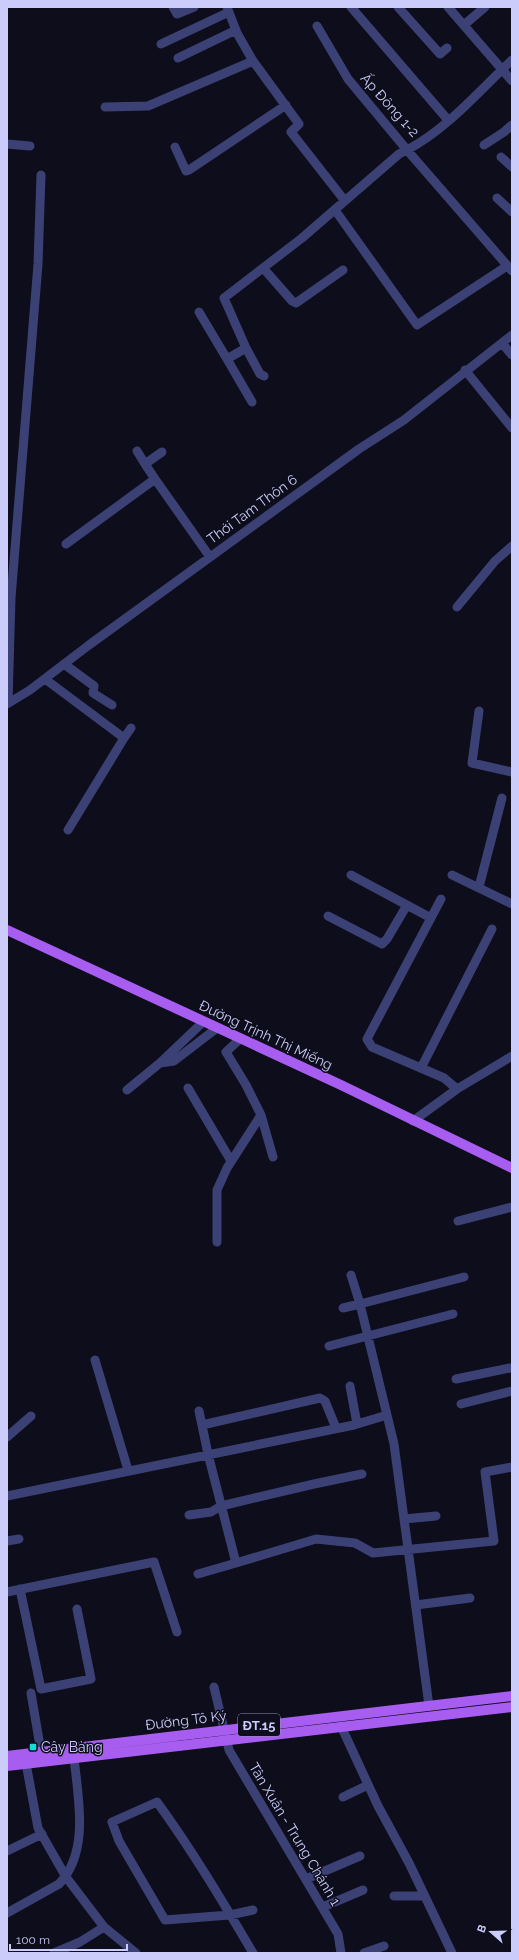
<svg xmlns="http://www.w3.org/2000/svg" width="519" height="1960" font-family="Raleway,sans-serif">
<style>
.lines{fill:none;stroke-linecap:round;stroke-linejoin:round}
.minor{stroke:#3c4175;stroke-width:9}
.major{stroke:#a75def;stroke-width:10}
.poi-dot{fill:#16dcd8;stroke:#0d0d1b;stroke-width:1.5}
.labels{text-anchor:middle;stroke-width:3;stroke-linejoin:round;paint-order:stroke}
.shield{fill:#0d0d1b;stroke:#9293b7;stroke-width:1}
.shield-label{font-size:13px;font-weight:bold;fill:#cbccfa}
.street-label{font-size:14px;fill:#cbccfa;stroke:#0d0d1b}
.poi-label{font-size:14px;fill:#cbccfa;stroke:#0d0d1b;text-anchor:start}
</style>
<rect width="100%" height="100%" fill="#0d0d1b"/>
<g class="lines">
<!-- minor -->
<path class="minor" d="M173,7L177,14L194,7
M227,7L237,33L253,61L299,124L291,132L345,201
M351,7L448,120
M398,7L440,54L447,48
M448,7L512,81
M464,25L485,7
M317,26L348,79L407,150C447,129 479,91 512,60
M161,44L229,12
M178,58L236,30
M105,107L148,106L253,61
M7,144L30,146
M484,145L504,132L512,125
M175,147L186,171L189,170L286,105
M501,157L512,167
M497,198L512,212
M335,210L417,325L507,266
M264,269L292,301L296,303L343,270
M199,312L227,359L246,348L224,298L302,238L399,154L407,150L512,271
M502,343L512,355
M246,348L260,374L264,376
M227,359L252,402
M465,370L512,428
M137,451L145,464
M155,479L145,464L162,452
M66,544L155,479L210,557
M457,607L495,561L512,546
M64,664L94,686L93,693L112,705
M45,679L124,738L131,728
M8,703L11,598L38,264L41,175
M7,704L30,690L89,645L359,449L404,420L512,335
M479,711L472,763L512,772
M68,830L124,738
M351,875L431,918
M452,875L512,904
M479,887L502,798
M441,899L367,1039L372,1047L444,1078L457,1089
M328,916L382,944L387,939L407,905
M160,1063L203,1022
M421,1068L492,929
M188,1088L231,1161
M127,1090L160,1063L174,1061L217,1028
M261,1115L273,1157
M413,1121L457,1089L512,1056
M458,1221L512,1207
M217,1242V1190L227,1168L261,1115L246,1085L226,1052L241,1038
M343,1308L360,1304L351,1275
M329,1346L453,1314
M95,1360L128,1470
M456,1379L510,1368
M350,1386L357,1424
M461,1404L512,1391
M199,1411L208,1454L236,1563L316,1539L355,1543L373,1553L494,1541L485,1472L512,1467
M387,1415L394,1444L429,1706
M202,1425L320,1398L325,1401L336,1428
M7,1437L31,1416
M7,1496L354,1425L387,1415L360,1304L464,1277
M189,1515L211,1512L221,1506L314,1484L362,1474
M404,1519L436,1516
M7,1541L19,1539
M198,1574L236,1563
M20,1589L41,1689L91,1679L77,1609
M7,1592L154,1562L177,1632
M416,1605L470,1598
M214,1687L229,1750L338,1934L341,1953
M31,1693L41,1752
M341,1726L378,1806L409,1863L452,1953
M25,1758L38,1828L66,1877L104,1927L80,1942L54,1953
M343,1797L368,1785
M7,1851L42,1834
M306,1879L360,1856
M394,1896H425
M323,1907L363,1890
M253,1910L230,1915L165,1920L119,1841L112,1822L157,1802C192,1850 223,1902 253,1953
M7,1913L59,1884C90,1852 78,1797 74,1758
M104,1927L136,1953
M364,1953L384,1946"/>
<!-- major -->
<path class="major" d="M7,930L341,1085L512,1168
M7,1756L512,1696
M7,1766L512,1707"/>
</g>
<!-- markers -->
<rect class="poi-dot" x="29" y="1743" width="8" height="8" rx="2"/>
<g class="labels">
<!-- shield labels -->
<rect class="shield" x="238" y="1714" width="42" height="22" rx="3"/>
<g class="shield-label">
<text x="259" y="1730">ĐT.15</text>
</g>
<!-- street labels -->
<g class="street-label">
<text transform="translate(390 105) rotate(48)" y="5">Ấp Đông 1-2</text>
<text transform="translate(252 509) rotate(-36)" y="5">Thới Tam Thôn 6</text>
<text transform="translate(266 1035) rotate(25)" y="5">Đường Trịnh Thị Miếng</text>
<text transform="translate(186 1720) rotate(-7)" y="5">Đường Tô Ký</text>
<text transform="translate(295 1834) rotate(59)" y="5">Tân Xuân - Trung Chánh 1</text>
</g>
<!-- poi labels -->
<g class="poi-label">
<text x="41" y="1752">Cây Bàng</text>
</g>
</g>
<!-- border -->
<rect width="519" height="1960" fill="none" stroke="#cbccfa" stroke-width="16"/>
<!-- north arrow -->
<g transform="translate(491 1932) rotate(290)" stroke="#0d0d1b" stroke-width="3" paint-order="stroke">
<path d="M0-3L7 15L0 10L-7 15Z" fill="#cbccfa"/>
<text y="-6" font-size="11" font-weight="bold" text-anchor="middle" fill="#cbccfa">B</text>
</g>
<!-- scale -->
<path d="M10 1944v6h117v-6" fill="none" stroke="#cbccfa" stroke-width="2"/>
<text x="16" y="1944" font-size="12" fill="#cbccfa" stroke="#0d0d1b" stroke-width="3" paint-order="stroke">100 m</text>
</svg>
